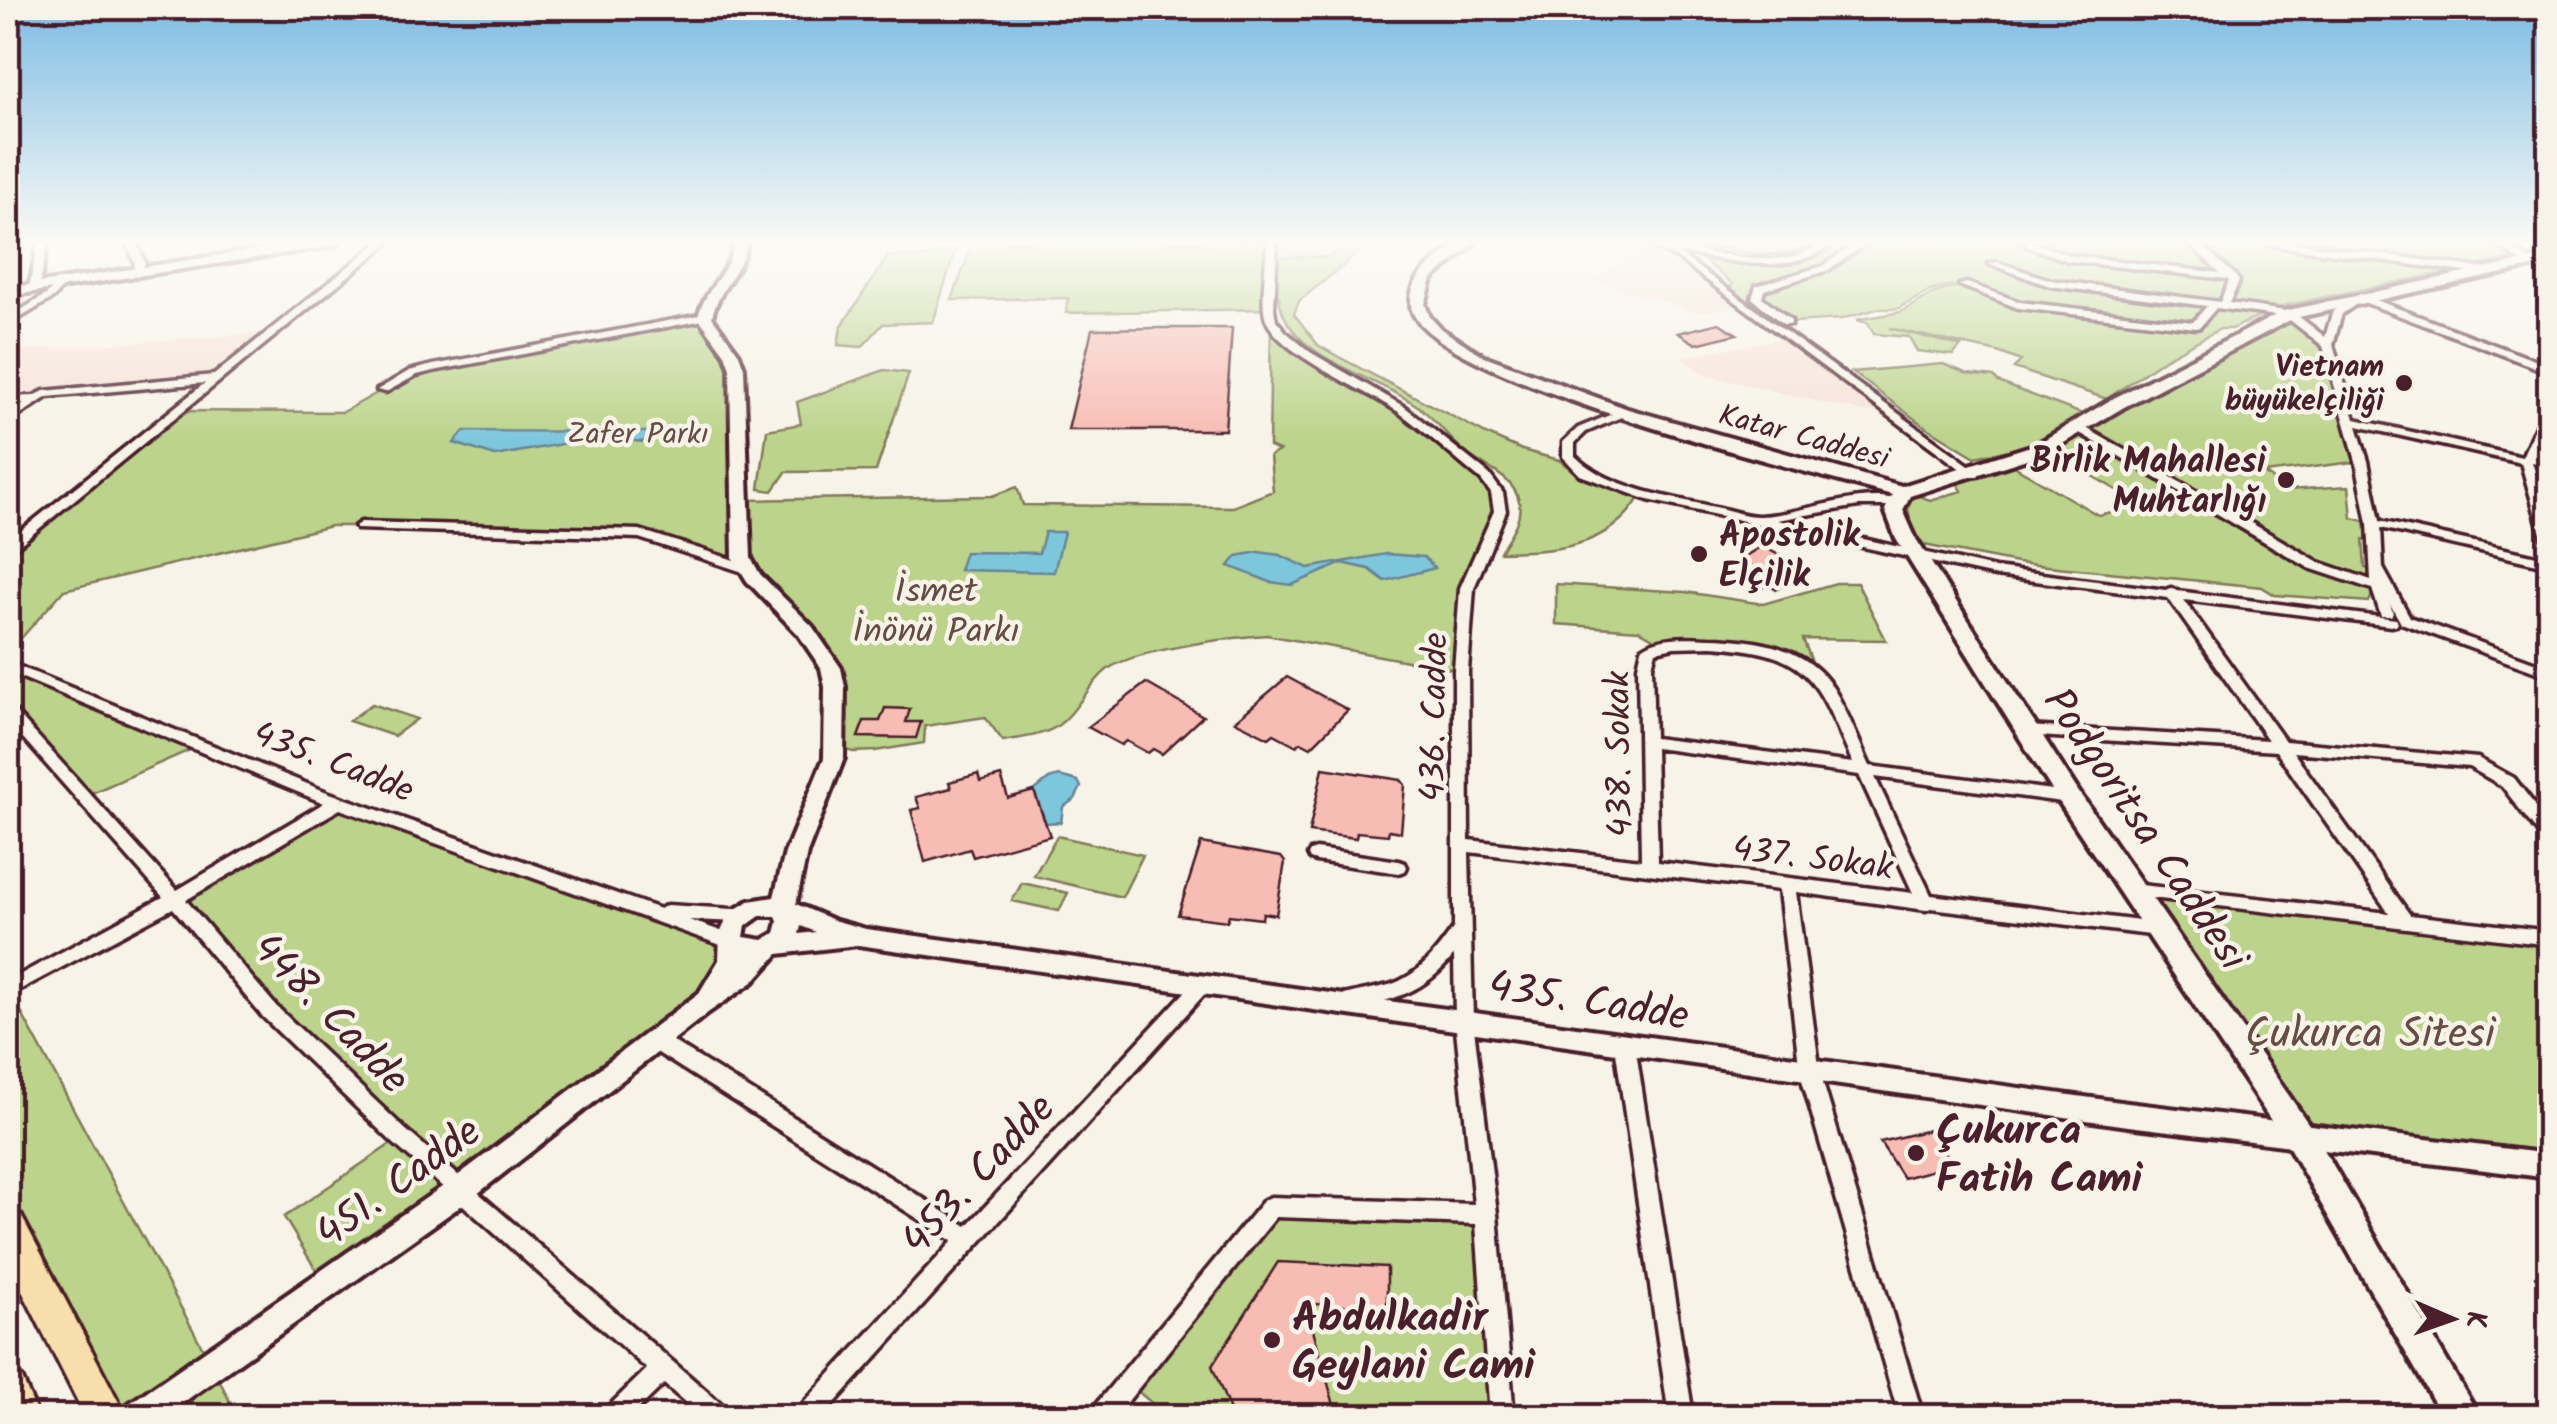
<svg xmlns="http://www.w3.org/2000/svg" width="2557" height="1424" font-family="Kalam,sans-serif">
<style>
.built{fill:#f7e2d8}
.green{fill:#bbd38a;stroke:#82795a;stroke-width:2.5}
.water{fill:#7dc7dd;stroke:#698496;stroke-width:2.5}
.building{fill:#f7bcb4;stroke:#4a1f2b;stroke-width:2.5}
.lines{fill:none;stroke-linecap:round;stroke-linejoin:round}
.minor-casing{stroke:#4a1f2b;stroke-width:7}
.tertiary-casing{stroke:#4a1f2b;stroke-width:8}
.secondary-casing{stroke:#4a1f2b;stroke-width:8}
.primary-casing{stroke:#4a1f2b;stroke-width:7}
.minor{fill:#f7f3e8;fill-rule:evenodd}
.tertiary{fill:#f7f3e8;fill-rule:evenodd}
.secondary{fill:#f7f3e8;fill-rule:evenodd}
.primary{fill:#f8deab;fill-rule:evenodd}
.poi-dot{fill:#4a1f2b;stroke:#f7f3e8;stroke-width:4}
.labels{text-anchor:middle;stroke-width:9;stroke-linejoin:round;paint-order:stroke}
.far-poi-label{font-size:30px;font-weight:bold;fill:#4a1f2b;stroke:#f7f3e8;text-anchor:end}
.far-park-label{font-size:30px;fill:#664c43;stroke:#f7f3e8}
.far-street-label{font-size:30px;fill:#4a1f2b;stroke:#f7f3e8}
.poi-label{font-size:35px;font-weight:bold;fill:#4a1f2b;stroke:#f7f3e8;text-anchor:end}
.park-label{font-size:35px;fill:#664c43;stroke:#f7f3e8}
.street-label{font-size:35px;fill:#4a1f2b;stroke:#f7f3e8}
.near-street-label{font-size:42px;fill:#4a1f2b;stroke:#f7f3e8}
.near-park-label{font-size:42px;fill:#664c43;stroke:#f7f3e8}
.near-poi-label{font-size:42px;font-weight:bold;fill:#4a1f2b;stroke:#f7f3e8;text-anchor:start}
</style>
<rect width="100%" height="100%" fill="#f7f3e8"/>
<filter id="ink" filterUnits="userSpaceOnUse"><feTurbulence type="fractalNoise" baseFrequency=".01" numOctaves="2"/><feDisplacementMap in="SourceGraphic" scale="20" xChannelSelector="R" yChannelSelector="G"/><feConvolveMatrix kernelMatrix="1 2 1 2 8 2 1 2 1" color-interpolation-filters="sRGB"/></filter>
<g filter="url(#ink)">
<!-- built -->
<path class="built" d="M1272,242H1356L1326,257H1272Z
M1659,246L1680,256L1744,305L1698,312L1592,281L1643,249Z
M277,332L221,378L8,396V365L20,351Z
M1787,338L1885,411L1864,412L1704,375L1680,357Z"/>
<!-- green -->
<path class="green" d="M973,242H1272L1273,257H1326L1356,242H1372L1299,301L1294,314L1318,345L1337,356L1488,435L1522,450L1559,460L1583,479L1639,498C1607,549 1555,551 1500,552C1508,537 1523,520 1519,502C1515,478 1488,469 1470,456C1451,442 1438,421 1419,407C1376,375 1286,359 1279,297L1271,296L1269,309L1066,313L1068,298L952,300Z
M1841,242H2486L2514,258L2287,305L2231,329H2220L2164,359L2107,399L2014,368L2021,361L1998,352L1889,328L1961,346L1953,355L1917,351L1909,337L1874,334L1868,323L1856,320L1901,312L1934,293L1954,287L1951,285L1930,291L1897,309H1877L1841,319L1777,323L1730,288L1733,284L1697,255C1734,260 1813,276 1841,242Z
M956,248L933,322L883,324L862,347L838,345L841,327L888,256L925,257Z
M2289,314L2328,345L2362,461L2264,473L2288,490L2349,486L2352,518L2374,523L2376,542L2363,540L2365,568L2380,571L2366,578L2363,585L2373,592L2369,602L2275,595L2262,587L2017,563L1924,545C1913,530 1907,518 1908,499L1916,495L1930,500L1962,491L1958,484L2014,466L2098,515L2143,505L2043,448Z
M705,317L732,354L743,500L992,496L1017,487L1023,505L1233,507L1273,491L1270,456L1279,451L1269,447L1271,321C1303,357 1346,373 1386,399C1424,423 1476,464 1500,502L1472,571L1461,671L1267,635C1232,637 1135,650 1108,669C1087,685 1077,713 1056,727C1041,736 1020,738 1003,741L985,717L925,726L924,743L875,751L853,752L841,748L831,668L748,569L640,534L361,526H331L64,590L8,653V547L179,411L343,412L413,373Z
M1943,364L1968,374L1994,377L1998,382L2085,415L2041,444L1975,457L1923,425L1852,372Z
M884,370L909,373L876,471L786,472L773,491L759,489L767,430L801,424L797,402Z
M1836,583H1857L1886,640L1803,639L1812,662L1804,666L1779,652L1660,642L1639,630L1556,624V584L1685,592L1763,604Z
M8,667L199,746L83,797L8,712Z
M372,704L417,719L394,736L349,721Z
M339,802L732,942L725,975L325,1285L284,1217L398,1139V1135L173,900Z
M1057,836L1143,855L1122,897L1034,876Z
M1022,883L1068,893L1059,911L1012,901Z
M2132,890L2549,938V1166L2301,1139Z
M8,988L212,1365L237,1416H106L8,1219Z
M1271,1207L1486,1214L1502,1416H1167L1128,1383Z"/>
<!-- water -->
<path class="water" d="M464,431L651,432L643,442L600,437L495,456L454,443Z
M1045,532H1064L1054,572L959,570L965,552L1039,553Z
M1258,552L1280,555L1308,568L1386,554L1424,557L1435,568L1385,581L1369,569L1342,563L1292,585L1270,582L1229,566L1237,556Z
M1059,776L1078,781L1081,787L1075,799L1063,807L1061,822L1046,823L1034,791L1049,779Z"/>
<!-- building -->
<path class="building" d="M1682,242H1818L1790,253L1762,255Z
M1719,323L1737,334L1696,344L1678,333Z
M1160,328H1232L1225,430H1068L1092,329Z
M1762,546L1807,570L1777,589L1768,584L1762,588L1734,573L1741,569L1732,564Z
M1287,677L1348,710L1311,747L1301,742L1297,746L1274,734L1269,738L1235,721Z
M1146,683L1203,716L1162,754L1153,749L1148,753L1126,741L1121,745L1088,727Z
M885,708L910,709L906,722H921L916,738L858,737L864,721H880Z
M1323,768L1401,780L1405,785L1401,832L1389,830L1388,835L1357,832L1356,838L1309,832Z
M978,774L980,782L1001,776L1008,798L1034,791L1050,836L973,857L970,849L925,862L911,810L920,808L916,797L951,788L949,782Z
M1201,843L1281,857L1285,862L1276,915L1263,913L1262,919L1229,915L1227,921L1178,915Z
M1929,1130L1953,1165L1903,1178L1880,1142Z
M1278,1262L1387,1267V1308L1315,1304L1309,1315L1337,1416H1232L1212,1366Z"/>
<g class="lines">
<!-- minor casing -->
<g class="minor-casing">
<path id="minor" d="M38,242H48L39,288L34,291L29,288Z
M126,242H136L145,263L141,274L133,272L135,263Z
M379,242H390L13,550L8,551V541L205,383L47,397L8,423V415L25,403H8V397L34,396L44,391L214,375Z
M1267,242H1277L1274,309L1276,320L1286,332L1310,352L1405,407L1489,474L1503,493L1506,511L1474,588L1468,671L1469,840L1641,860L1638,666L1642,648C1659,635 1688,637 1709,638C1755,639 1807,646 1833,688C1848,712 1858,740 1870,766L2075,793L2077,797L2075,801L2069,803L1875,777L1931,895L2164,924L2167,929L2164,934L2158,936L1931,908L1926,910L1796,892L1820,1073L1923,1416H1899L1800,1073L1779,890L1469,852L1473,1020L1497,1214L1514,1416H1490L1476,1224L1276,1217L1116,1416H1089L1093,1408L1264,1200L1271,1197L1474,1204L1455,1020L1454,955C1424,993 1394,1000 1348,1009L1341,1006L1339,1001L1341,996C1357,991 1373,989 1389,985C1419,976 1437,951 1454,927V671L1460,588L1494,511L1491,493L1481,480C1453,457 1426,432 1397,411C1366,390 1278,354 1266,319C1260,304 1267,260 1267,242ZM1712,646C1813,653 1815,679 1853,763L1654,738L1652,666L1656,651L1674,647ZM1655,748L1859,775L1913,893L1658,862Z
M1642,242H1655L1669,248L1673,245C1711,252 1752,264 1791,257C1807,254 1819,242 1835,242C1790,279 1729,260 1677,252L1980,473L1978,476H1970L1677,258Z
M1857,242H1868L1829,270L1764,290L1762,297L1791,320V324H1783L1752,298L1756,286L1823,266Z
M2026,242H2032L2069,255L2220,273L2188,242H2198L2235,275L2239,281L2229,303L2293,312L2325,337L2333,311L2360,294L2550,366V373L2361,301L2342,314L2333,345L2355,419L2522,457L2544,407L2550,404V421L2535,455L2550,459V466L2532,462L2550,520V548L2544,544L2521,463L2357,426L2368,461L2380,521L2550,559V567L2381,528L2383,568L2410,617L2550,668V677L2401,623L2390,604L2393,613L2391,616H2381L2372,589L2309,568L2073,429V425H2081L2319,562L2371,580L2368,523L2356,461L2323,346L2286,317L2216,308L2200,327L2196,328L2018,308L1959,285L1967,283L2020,302L2193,322L2207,306L2050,286L1989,264L1997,262L2051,280L2220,302L2229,281L2227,279L2068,261L2026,246Z
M2264,242H2290L2488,269L2493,272L2488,275L2269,245Z
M2491,242H2503L2535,263L2527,265Z
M57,283L65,285L53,298L8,325V318L47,294Z
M705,314L709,315V319L433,371L417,375L386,392L377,390L409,371L433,365Z
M1622,410L1626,411V415L1586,432L1575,443V456C1608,489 1675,498 1720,508C1732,511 1746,516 1758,516C1794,517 1872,484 1903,503L1901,506H1859L1777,520L1995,568L2166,590L2171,588L2177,591L2396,619L2398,622L2396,625L2391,626L2184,600L2285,741L2478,758L2514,778L2550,825V843L2544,841L2502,786L2469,767L2293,752L2410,915L2550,931V945L2126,895L2123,890L2126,885L2132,884L2389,913L2276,751L2022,735L2019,731L2022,727L2027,726L2268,740L2168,598L1995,576L1648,500L1580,475L1563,457V442L1578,428Z
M361,522L640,530L753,566L755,569L748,573L743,572L639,538L357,529L355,526Z
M8,662L327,792L660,909L667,905L749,910L752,915L749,920L743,922L689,920L738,937L741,942L738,947L732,949L340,809L186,900L276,1006L405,1129L726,1408L730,1416H701L664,1384L631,1416H603L607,1408L647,1369L391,1141L262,1016L173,908L8,996V981L163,897L8,721V707L13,709L177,890L324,803L8,672Z
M1316,849L1399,861L1405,863L1407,867L1405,871L1399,873L1316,861L1310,859L1308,855L1310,851Z
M1204,976L1210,978L1213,983L1210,988L823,1416H795L799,1408L953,1241L647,1046L644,1040L647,1034L654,1032L661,1034L967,1226L1198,978Z
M1625,1037L1632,1039L1635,1045L1693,1416H1669L1615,1045L1618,1039Z"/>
</g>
<!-- tertiary casing -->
<g class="tertiary-casing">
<path id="tertiary" d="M735,242H747C742,271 718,289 712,317L739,354L744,368L751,558L760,574L812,626L841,668L845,687L844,758L807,853L796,904L833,920L866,929L2128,1103L2550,1154V1178L2128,1126L858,945L778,954L753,982L709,1012L472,1198L164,1416H122L127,1405L452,1180L699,993L719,960L720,934L729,913L749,901L774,897L785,853L824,758L825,687L821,668L798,634L747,581L733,558L730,368L725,354L698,317C705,289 730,271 735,242ZM760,916H776L778,922L775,933L763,940L744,937L746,926ZM801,926L816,932L799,934Z"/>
</g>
<!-- secondary casing -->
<g class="secondary-casing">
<path id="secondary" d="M305,242H339L332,246L8,296V288Z
M1460,242H1476L1432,279L1425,304L1430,317L1441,329L1484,356L1628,409L1902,486L2037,444L2112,399L2284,311L2550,255V263L2294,318L2124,407L2049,452L1910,496L1903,510L1916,539L2078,791L2312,1129L2479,1416H2442L2290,1149L2060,803L1896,539L1885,510L1892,495C1820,475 1415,376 1411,305C1409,274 1440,258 1460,242Z"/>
</g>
<!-- primary casing -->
<g class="primary-casing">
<path id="primary" d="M8,1210L21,1215L126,1416H85L8,1263Z
M8,1372L22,1378L38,1416H8Z"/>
</g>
<!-- minor -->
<use href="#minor" class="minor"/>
<!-- tertiary -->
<use href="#tertiary" class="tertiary"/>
<!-- secondary -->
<use href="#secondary" class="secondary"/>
<!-- primary -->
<use href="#primary" class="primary"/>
</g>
</g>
<!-- sky -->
<linearGradient id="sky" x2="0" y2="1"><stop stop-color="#7dbce4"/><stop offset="0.55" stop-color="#fbfaf5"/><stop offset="1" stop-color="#fbfaf5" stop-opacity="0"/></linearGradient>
<rect width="2557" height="441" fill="url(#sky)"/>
<!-- markers -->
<g class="poi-dot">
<circle cx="2404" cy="383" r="10"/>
<circle cx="2286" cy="480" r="10"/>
<circle cx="1699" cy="554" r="10"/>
<circle cx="1916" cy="1153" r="10"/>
<circle cx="1272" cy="1340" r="10"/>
</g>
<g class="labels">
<!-- far-poi labels -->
<g class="far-poi-label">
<text x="2384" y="376">Vietnam<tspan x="2384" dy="34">büyükelçiliği</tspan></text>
</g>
<!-- far-park labels -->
<g class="far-park-label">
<text x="638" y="443">Zafer Parkı</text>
</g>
<!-- far-street labels -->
<g class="far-street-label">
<text transform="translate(1804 436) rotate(15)" y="10">Katar Caddesi</text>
</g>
<!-- poi labels -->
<g class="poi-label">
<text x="2266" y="472">Birlik Mahallesi<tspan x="2266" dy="40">Muhtarlığı</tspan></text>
<text x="1719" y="546" text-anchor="start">Apostolik<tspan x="1719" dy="40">Elçilik</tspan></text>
</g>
<!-- park labels -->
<g class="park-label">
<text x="936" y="602">İsmet<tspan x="936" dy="40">İnönü Parkı</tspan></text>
</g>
<!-- street labels -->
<g class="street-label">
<text transform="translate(1433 717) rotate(-89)" y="12">436. Cadde</text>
<text transform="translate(1618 754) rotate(-91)" y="12">438. Sokak</text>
<text transform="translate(334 761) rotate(21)" y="12">435. Cadde</text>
<text transform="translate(1813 857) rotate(7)" y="12">437. Sokak</text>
</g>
<!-- near-street labels -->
<g class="near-street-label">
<text transform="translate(2147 828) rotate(56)" y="15">Podgoritsa Caddesi</text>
<text transform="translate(1589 999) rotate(9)" y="15">435. Cadde</text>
<text transform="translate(332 1012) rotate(46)" y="15">448. Cadde</text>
<text transform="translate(977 1173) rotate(-47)" y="15">453. Cadde</text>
<text transform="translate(397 1181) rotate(-36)" y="15">451. Cadde</text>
</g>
<!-- near-park labels -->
<g class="near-park-label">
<text x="2370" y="1047">Çukurca Sitesi</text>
</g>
<!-- near-poi labels -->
<g class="near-poi-label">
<text x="1936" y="1144">Çukurca<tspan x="1936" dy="48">Fatih Cami</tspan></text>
<text x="1292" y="1331">Abdulkadir<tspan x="1292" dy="48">Geylani Cami</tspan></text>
</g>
</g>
<!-- margin -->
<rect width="2557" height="1424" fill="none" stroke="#f7f3e8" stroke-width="40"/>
<rect x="20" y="20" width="2517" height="1384" fill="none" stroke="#4a1f2b" stroke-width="4" filter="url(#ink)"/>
<!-- north arrow -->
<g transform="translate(2452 1319) rotate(92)" stroke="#f7f3e8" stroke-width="8" paint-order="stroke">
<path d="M0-8L18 38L0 25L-18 38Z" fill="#4a1f2b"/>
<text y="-15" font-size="28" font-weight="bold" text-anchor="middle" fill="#4a1f2b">K</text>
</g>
</svg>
